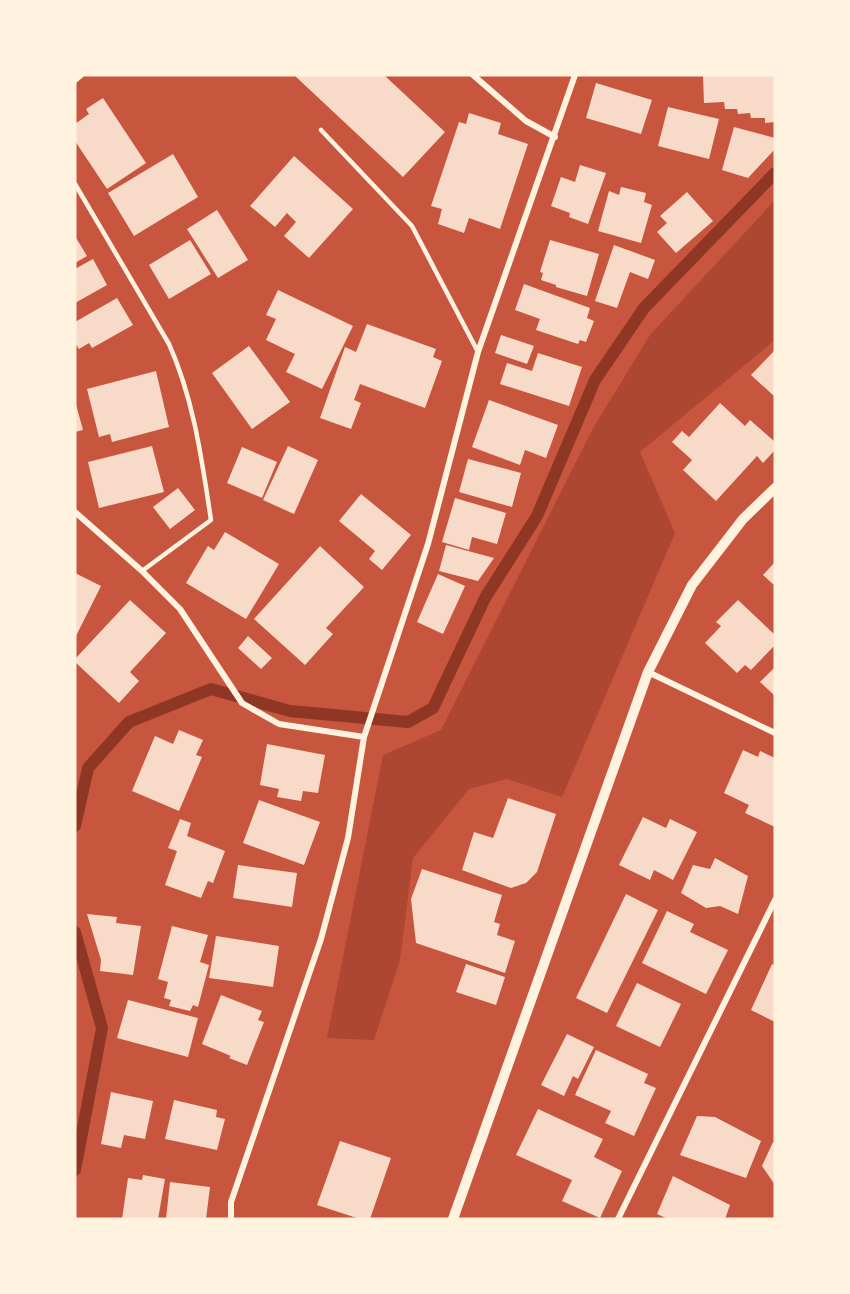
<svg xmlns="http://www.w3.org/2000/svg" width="850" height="1294" font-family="'Alegreya Sans',sans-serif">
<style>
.green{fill:#ae4732}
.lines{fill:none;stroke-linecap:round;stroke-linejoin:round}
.stream{stroke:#8f3625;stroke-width:12}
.building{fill:#f7dbc8}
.service{stroke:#fff3e0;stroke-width:4.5}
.minor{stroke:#fff3e0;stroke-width:6}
.tertiary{stroke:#fff3e0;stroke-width:10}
</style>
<rect width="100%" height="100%" fill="#c8553d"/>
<!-- green -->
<path class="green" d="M775,200V340L640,452L675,533L562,797L507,779L469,789L413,858L400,960L374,1040L327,1038L383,755L441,730L592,430L650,335Z"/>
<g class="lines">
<!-- stream -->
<path class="stream" d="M75,826L88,768L129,722L211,689L290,711L408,722L433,708L485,598L537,516L595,380L644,308L775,173
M75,932L102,1028L75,1170"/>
</g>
<!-- building -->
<path class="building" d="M294,75H384L445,132L403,177Z
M703,75H775V122L765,123V118H751L750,113L738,114L737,109H725L724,102L704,103Z
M596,83L652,100L641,134L586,118Z
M103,98L146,163L107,189L75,141V124L89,114L86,109Z
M668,107L719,119L709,159L658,146Z
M469,113L501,123L498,134L528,144L500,229L469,218L464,233L438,224L442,209L431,206L459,122L466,124Z
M734,127L775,138V149L748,178L722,170Z
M173,154L198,197L134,236L108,193Z
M294,156L353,209L309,258L284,236L296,222L287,213L275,227L250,206Z
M580,165L606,173L588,224L569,217L570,213L551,206L561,177L575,182Z
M621,187L646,193L644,202L652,205L641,243L598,231L609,191L619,195Z
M687,192L713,221L676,253L657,232L667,223L660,216Z
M217,210L248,260L218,278L187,229Z
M75,236L87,256L75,263Z
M190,240L211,274L169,299L149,265Z
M550,240L599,254L587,296L556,287V285L541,280L543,273L540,272Z
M614,245L655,260L648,279L630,272L617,308L595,301Z
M93,259L107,285L75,303V269Z
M524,284L590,308L587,318L594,321L586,342L580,340L578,344L536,330L540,319L515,310Z
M278,290L353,326L322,389L286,372L295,354L266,340L276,319L266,315Z
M117,298L133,325L92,348L89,343L79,349L75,343V322Z
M367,324L436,349L433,357L442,361L425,408L360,384L354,400L361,403L351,429L320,418L345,347L356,352Z
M501,335L534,346L527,364L495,353Z
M249,346L290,402L252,429L212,373Z
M775,350V397L751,375Z
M538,353L582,367L569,406L500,384L507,363L532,371Z
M156,371L169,427L112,442L110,434L99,437L87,389Z
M489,400L558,425L546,458L525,450L520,465L472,447Z
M75,401L83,430L75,432Z
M720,403L745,426L750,420L775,442V450L763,463L757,456L716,501L683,470L692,460L672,442L682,431L689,437Z
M152,446L164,492L99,508L88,462Z
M288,446L318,460L294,514L263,500Z
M242,447L277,462L262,498L227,483Z
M468,459L521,473L512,507L459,492Z
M178,488L195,510L170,529L153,507Z
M361,494L411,535L382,570L369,559L375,551L339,521Z
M455,498L506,513L497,544L472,537L469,550L442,542Z
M225,532L279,564L246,619L186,583L208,546L214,550Z
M446,545L494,558L478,581L439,571Z
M320,546L364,587L326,628L333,634L305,665L254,619Z
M775,562V586L763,575Z
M75,573L101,586L75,638Z
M438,574L465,586L443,634L417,622Z
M130,600L166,633L130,672L139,681L119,703L75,662V659Z
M738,600L775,635V645L751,670L745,665L737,673L705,643L721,626L716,622Z
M248,636L272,658L261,669L238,648Z
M775,667V696L760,682Z
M179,730L203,740L196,755L202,757L179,811L132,791L155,736L173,744Z
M267,744L325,755L318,793L303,791L301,801L277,797L279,789L260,785Z
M743,750L758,757L760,751L775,758V827L745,813L749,805L724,793Z
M508,798L556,814L537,872L526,883L511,888L462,870L474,832L493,838Z
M259,800L320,822L304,865L243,843Z
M643,817L666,828L670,819L697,832L673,880L654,870L650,880L619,865Z
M180,819L191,823L187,836L225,851L213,883L208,881L201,898L165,885L177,851L168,848Z
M715,858L748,876L738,914L720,906L706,908L681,893L693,865L710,869Z
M238,865L297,873L292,907L233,898Z
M422,869L502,895L494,922L500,924L497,935L515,941L505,973L416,943L411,899Z
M626,894L658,910L607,1013L576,998Z
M667,911L694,924L690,932L728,950L706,994L642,963Z
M87,914L117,917L116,923L141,926L133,975L100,971L101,960Z
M172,926L208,935L200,962L209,965L198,1007L193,1005L190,1011L169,1006L171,1000L164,998L168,982L158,979Z
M216,936L279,946L273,987L209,978Z
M466,964L505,977L496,1005L456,992Z
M772,964L775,966V1022L751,1010Z
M637,983L681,1004L660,1047L616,1026Z
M221,995L262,1011L258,1020L264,1022L247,1065L229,1058L231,1056L202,1044Z
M128,1000L198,1018L188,1057L117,1038Z
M567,1034L594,1047L578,1079L573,1076L564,1096L541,1085Z
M596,1050L648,1074L644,1083L656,1088L634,1136L605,1123L611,1111L575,1095Z
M111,1092L153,1101L145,1139L124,1135L121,1148L101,1144Z
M174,1100L217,1110L216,1117L225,1119L217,1150L165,1139Z
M538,1109L603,1139L594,1157L622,1171L600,1218L562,1201L572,1180L516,1155Z
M697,1116L715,1117L761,1141L746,1178L680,1155Z
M340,1141L391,1158L370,1219H360L317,1205Z
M773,1142L775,1144V1185L762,1166Z
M143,1175L165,1179L158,1219H122L128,1178L142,1180Z
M673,1176L730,1205L725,1219H668L657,1214Z
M170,1182L210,1187L206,1219H166Z"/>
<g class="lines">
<!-- service -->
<path class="service" d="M321,130L412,226L478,352
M75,184L169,344C194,400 202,461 211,520L142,571"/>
<!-- minor -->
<path class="minor" d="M473,75L526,121L555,137
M75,80L81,75
M75,512L142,571L180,609L242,703L279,724L364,737
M648,672L775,733
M231,1219V1202L321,939L348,838L364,737L428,544L478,352L575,75
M618,1219L775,900"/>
<!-- tertiary -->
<path class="tertiary" d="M453,1219L648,672L692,585L743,519L775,488"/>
</g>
<!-- border -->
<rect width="850" height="1294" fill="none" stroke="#fff3e0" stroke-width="153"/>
</svg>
